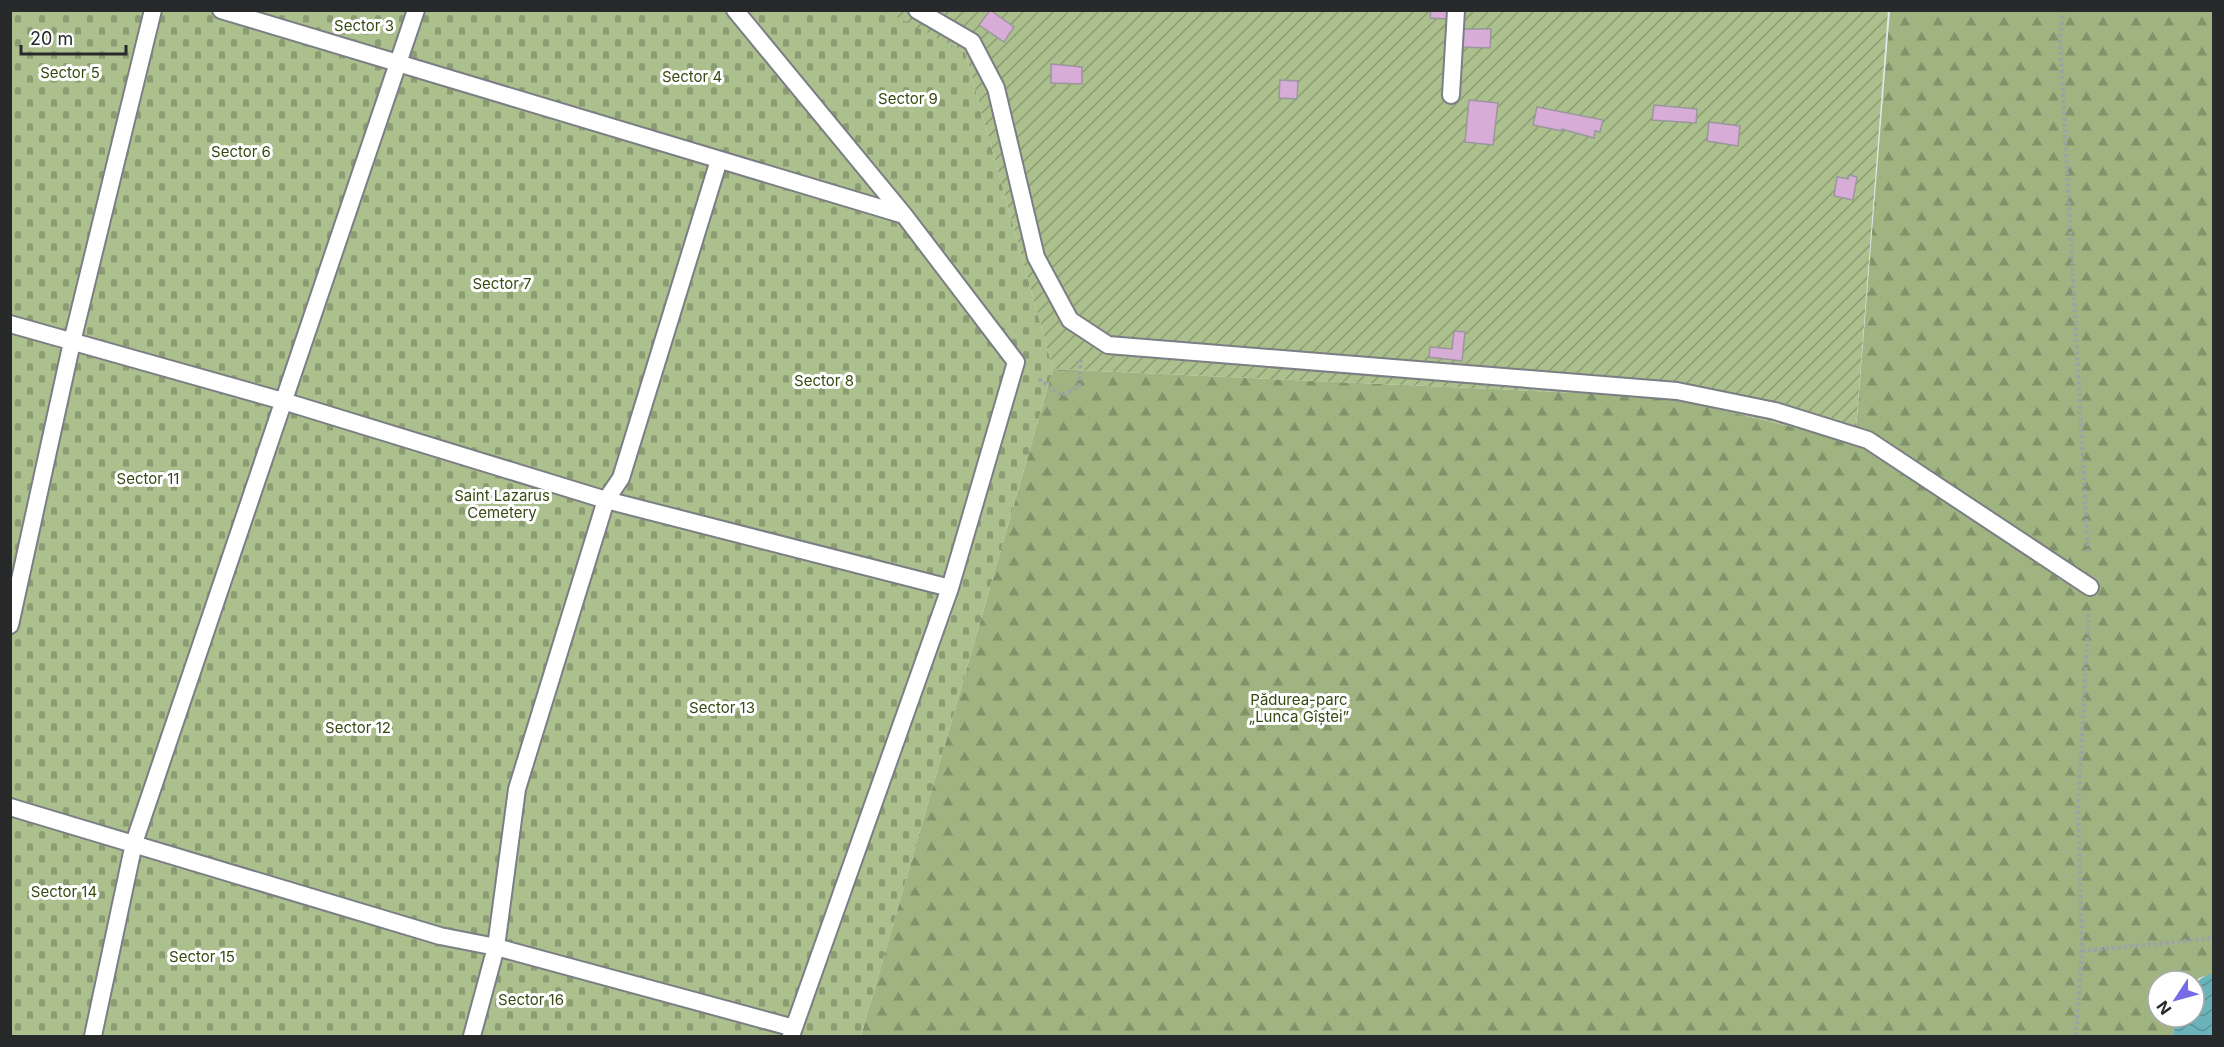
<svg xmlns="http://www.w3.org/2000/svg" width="2224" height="1047" font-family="Inter,sans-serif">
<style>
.forest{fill:url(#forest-firs)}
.cemetery{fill:url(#cemetery-stones)}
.garden{fill:url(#garden-furrows)}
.water{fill:url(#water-waves)}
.building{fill:#d7add7;stroke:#9b969b;stroke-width:1.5}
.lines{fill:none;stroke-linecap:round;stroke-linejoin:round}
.lane-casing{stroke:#7b7e84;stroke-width:20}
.path{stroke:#9ea1a5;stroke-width:4;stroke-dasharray:3 3;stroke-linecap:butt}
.lane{stroke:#fff;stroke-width:16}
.labels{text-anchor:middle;stroke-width:6;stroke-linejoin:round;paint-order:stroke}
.park-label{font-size:15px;fill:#374911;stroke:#fff}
</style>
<defs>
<pattern id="forest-firs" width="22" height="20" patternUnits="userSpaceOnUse" patternTransform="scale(1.5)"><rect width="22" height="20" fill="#9fb481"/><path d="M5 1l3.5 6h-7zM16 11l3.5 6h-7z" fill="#82926a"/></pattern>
<pattern id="cemetery-stones" width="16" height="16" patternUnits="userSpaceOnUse" patternTransform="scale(1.5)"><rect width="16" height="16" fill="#abc08d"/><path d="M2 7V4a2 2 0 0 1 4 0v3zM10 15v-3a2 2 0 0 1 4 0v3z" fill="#8b9c73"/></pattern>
<pattern id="garden-furrows" width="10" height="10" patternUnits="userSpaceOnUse" patternTransform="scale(1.5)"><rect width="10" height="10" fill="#abc08d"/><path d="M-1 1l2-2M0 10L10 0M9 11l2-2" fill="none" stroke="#8b9c73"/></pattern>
<pattern id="water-waves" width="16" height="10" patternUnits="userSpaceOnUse" patternTransform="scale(1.5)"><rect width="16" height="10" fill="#6ab3bb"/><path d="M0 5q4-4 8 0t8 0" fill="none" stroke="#579298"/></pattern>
</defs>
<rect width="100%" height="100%" fill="#e2e6ec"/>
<!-- forest -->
<path class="forest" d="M1890,11H2213L2214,973L2199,978L2194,986V981H2158V1017H2178L2172,1036H861L1053,369L1668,397L1855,442Z"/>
<!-- cemetery -->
<path class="cemetery" d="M885,10L965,52L1053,369L861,1036H11L10,11Z"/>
<!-- garden -->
<path class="garden" d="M885,11H1888L1855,442L1668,397L1053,369L965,52Z"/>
<!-- water -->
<path class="water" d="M2213,973V1036H2172L2178,1017H2194C2194,992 2187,982 2213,973Z"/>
<!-- building -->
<path class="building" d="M990,10L1014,27L1004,42L979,25Z
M1431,10H1449L1448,19L1430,18Z
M1461,29H1491L1490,48L1461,47Z
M1051,64L1082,67V84L1051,83Z
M1280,80L1298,81L1297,99L1279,98Z
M1469,100L1498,103L1493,145L1465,142Z
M1654,105L1697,109L1696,123L1652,120Z
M1537,107L1603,120L1600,132L1595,131L1594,138L1562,129V131L1533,125Z
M1709,122L1740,126L1738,146L1707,141Z
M1849,175L1857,177L1853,200L1834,196L1837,177L1848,179Z
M1454,331L1465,332L1462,361L1429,357L1430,347L1452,349Z"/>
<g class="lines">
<!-- lane casing -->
<g class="lane-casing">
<path id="lane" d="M221,10L904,215
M735,10L904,215L1016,362L950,588L791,1036
M917,10L972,42L996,88L1036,257L1070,320L1108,345L1677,391L1775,411L1868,440L2090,587
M1451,95L1456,10
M10,324L283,401L606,500L950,588
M10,625L72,342L153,10
M10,807L440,936L496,947L794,1028
M93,1036L134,843L416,10
M472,1036L496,947L517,789L606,500L621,478L719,160"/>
</g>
<!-- path -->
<path class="path" d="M2063,10L2060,41L2088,555
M1039,379L1062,396L1079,386L1081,358
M2082,951L2214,938
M2076,1036L2082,951L2078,807L2089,610"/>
<!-- lane -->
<use href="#lane" class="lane"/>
</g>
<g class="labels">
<!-- park labels -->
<g class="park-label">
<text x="364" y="31">Sector 3</text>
<text x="70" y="78">Sector 5</text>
<text x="692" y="82">Sector 4</text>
<text x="908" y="104">Sector 9</text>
<text x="241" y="157">Sector 6</text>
<text x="502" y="289">Sector 7</text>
<text x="824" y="386">Sector 8</text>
<text x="148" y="484">Sector 11</text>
<text x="502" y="501">Saint Lazarus<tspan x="502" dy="17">Cemetery</tspan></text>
<text x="1299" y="705">Pădurea-parc<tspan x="1299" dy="17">„Lunca Gîștei”</tspan></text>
<text x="722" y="713">Sector 13</text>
<text x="358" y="733">Sector 12</text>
<text x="64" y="897">Sector 14</text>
<text x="202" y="962">Sector 15</text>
<text x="531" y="1005">Sector 16</text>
</g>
</g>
<!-- border -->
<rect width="2224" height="1047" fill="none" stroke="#27292b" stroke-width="24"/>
<!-- north arrow -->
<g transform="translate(2176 999) rotate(234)"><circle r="28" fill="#ffffff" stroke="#a9a9aa" stroke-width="1.5"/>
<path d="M0-4.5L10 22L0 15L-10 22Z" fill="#776ae5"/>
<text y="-9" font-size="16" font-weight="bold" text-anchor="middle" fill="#27292b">N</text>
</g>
<!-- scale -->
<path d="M21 45v9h105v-9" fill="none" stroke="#27292b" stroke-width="3"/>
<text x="30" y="45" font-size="18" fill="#27292b" stroke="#ffffff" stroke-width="4.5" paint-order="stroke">20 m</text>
</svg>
